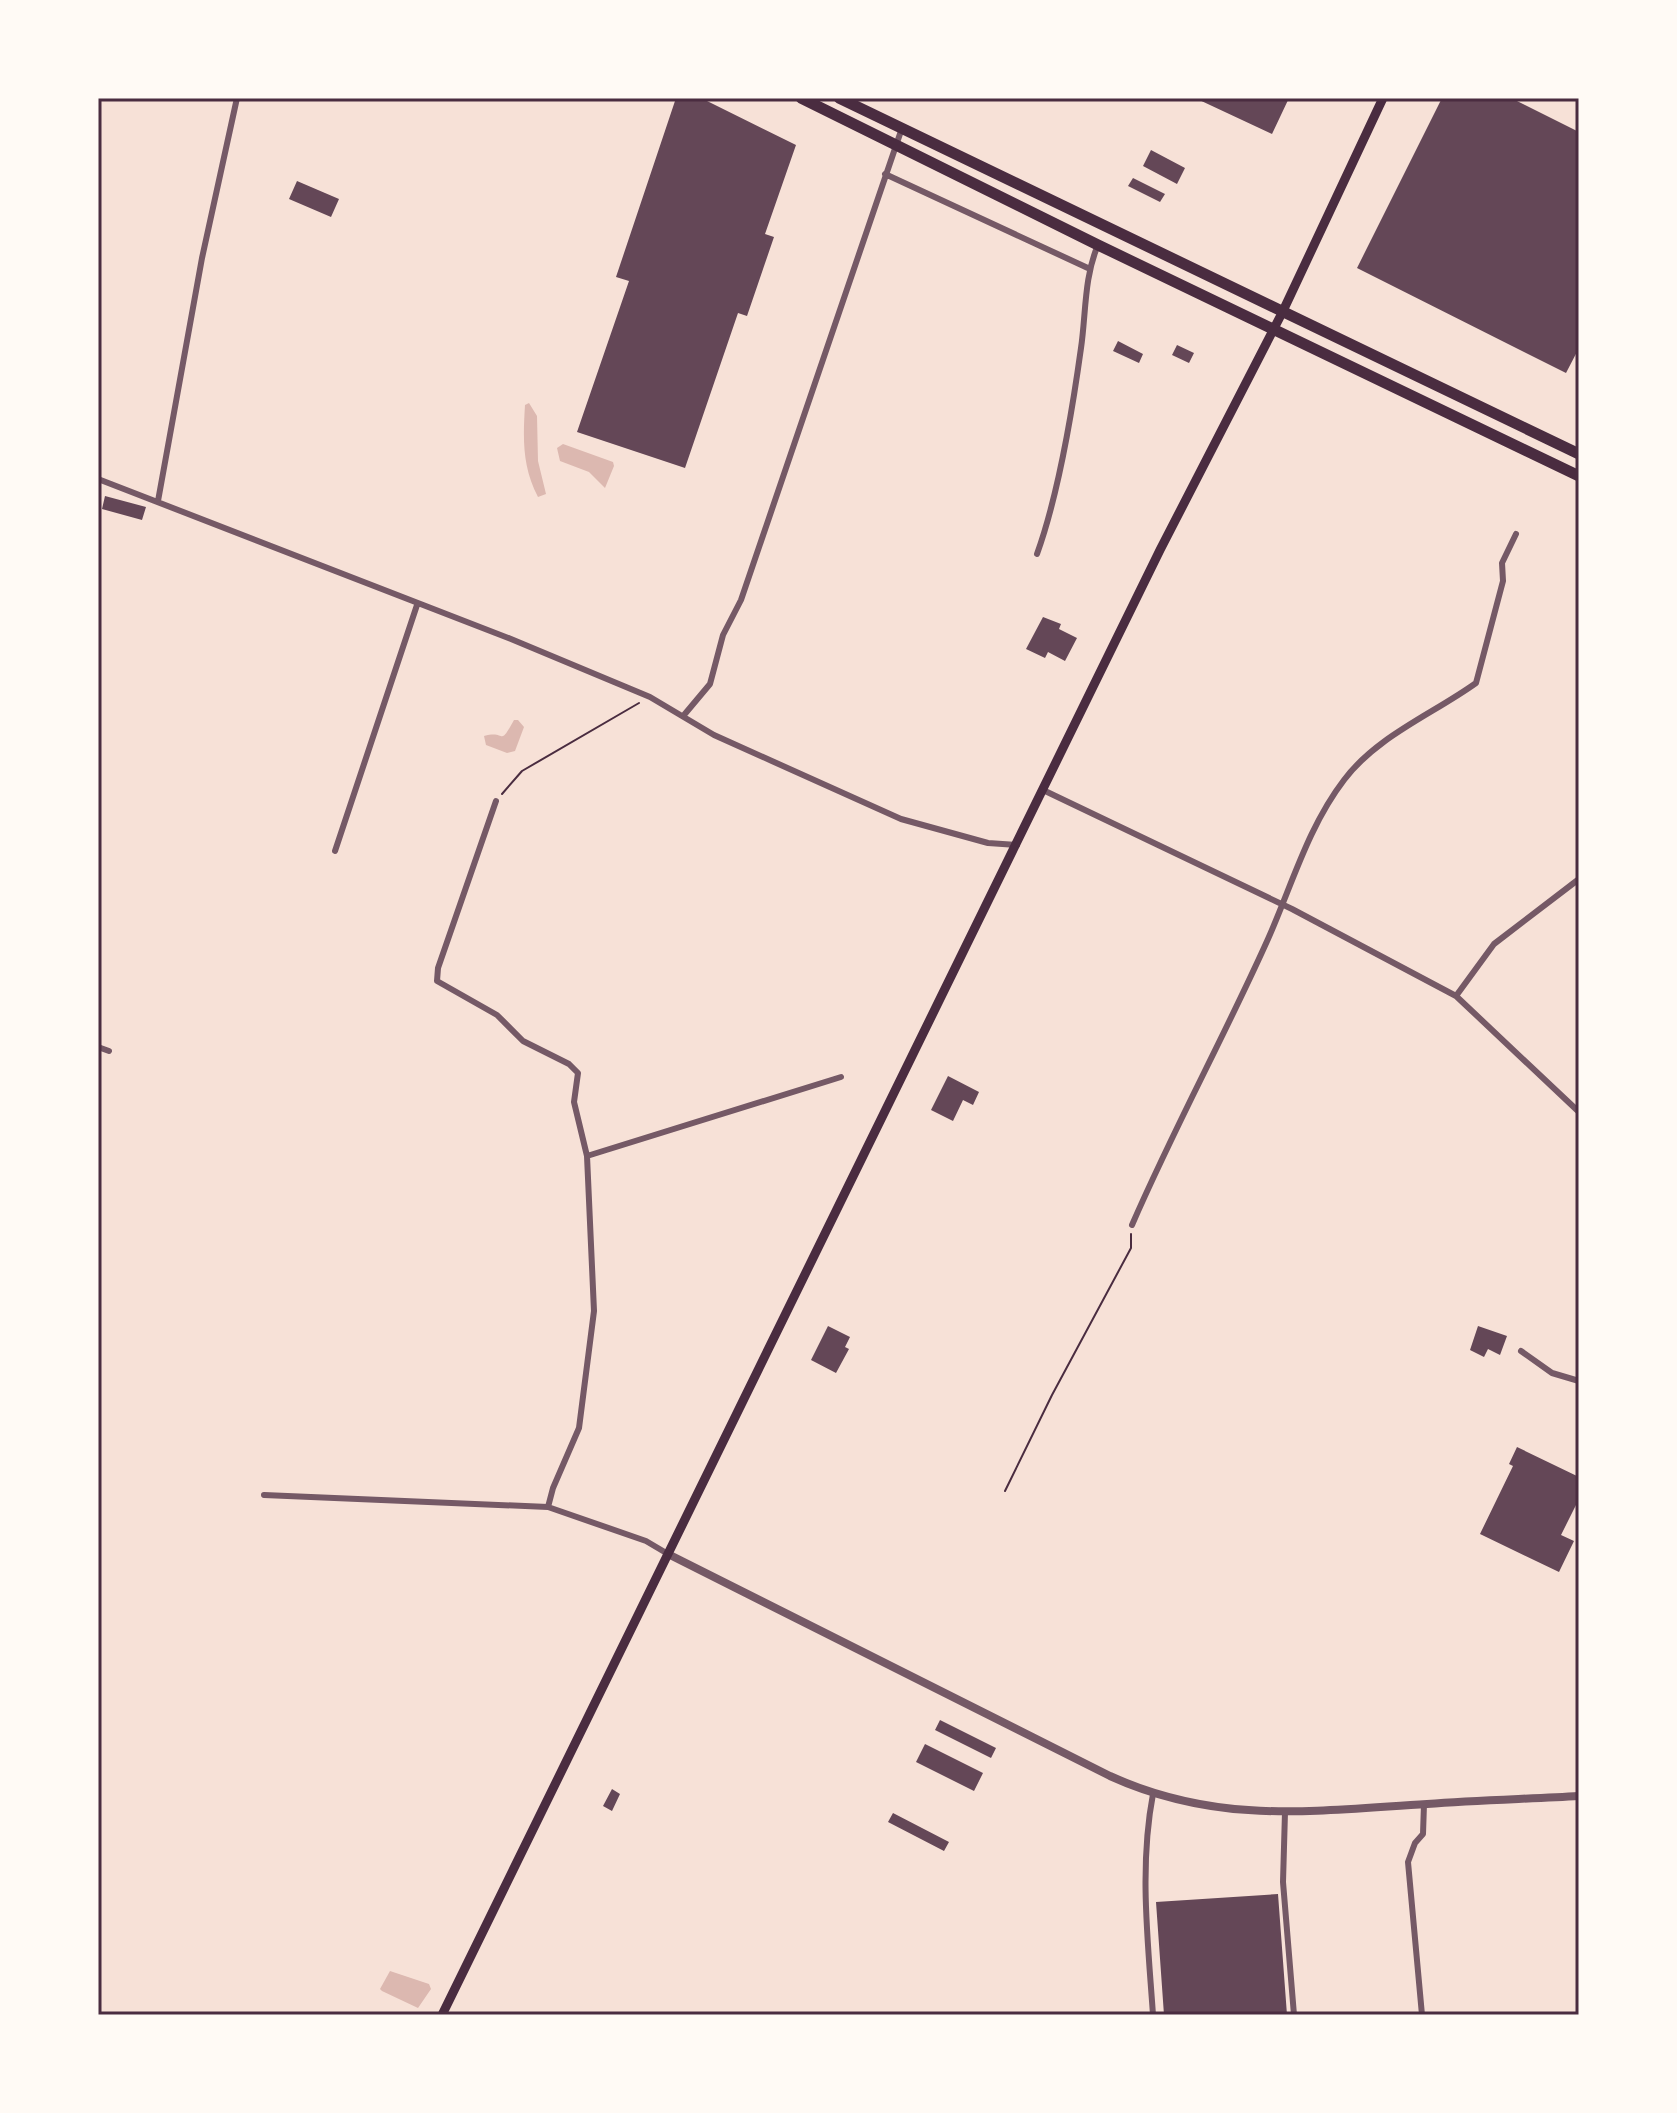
<svg xmlns="http://www.w3.org/2000/svg" width="1677" height="2113" font-family="Overpass,sans-serif">
<style>
.water{fill:#dcb8b0}
.building{fill:#644757}
.lines{fill:none;stroke-linecap:round;stroke-linejoin:round}
.path{stroke:#4a2c40;stroke-width:2}
.minor{stroke:#755966;stroke-width:6}
.tertiary{stroke:#755966;stroke-width:8}
.secondary{stroke:#4a2c40;stroke-width:9}
.trunk{stroke:#4a2c40;stroke-width:11}
.neatline{fill:none;stroke:#4a2c40;stroke-width:3}
</style>
<rect width="100%" height="100%" fill="#f7e1d7"/>
<!-- water -->
<path class="water" d="M529,403L537,416L538,461L546,494L538,497C522,466 523,439 525,405Z
M563,444L613,462L614,466L605,488L589,472L560,461L557,448Z
M514,720H518L524,727L515,751L507,753L486,745L484,736C507,729 498,749 514,720Z
M390,1971L429,1984L431,1989L418,2008L382,1991L380,1989Z"/>
<!-- building -->
<path class="building" d="M676,98H701L796,145L765,234L774,237L747,316L738,313L685,468L577,432L629,281L616,277Z
M1195,98H1289L1272,134Z
M1442,98H1511L1579,132V348L1566,373L1357,268Z
M1151,150L1185,168L1177,184L1143,166Z
M1133,178L1165,194L1160,202L1128,186Z
M297,181L339,199L331,217L289,199Z
M1118,341L1143,354L1139,363L1113,351Z
M1177,345L1194,353L1189,363L1172,355Z
M105,496L146,507L142,520L102,509Z
M1043,617L1061,624L1059,629L1077,638L1065,661L1048,652L1045,658L1026,649Z
M948,1076L979,1092L973,1105L963,1100L953,1121L931,1110Z
M828,1326L850,1337L845,1347L849,1349L836,1373L811,1360Z
M1478,1326L1507,1336L1500,1355L1488,1349L1484,1357L1470,1350Z
M1517,1447L1579,1477V1499L1561,1535L1574,1541L1559,1572L1480,1534L1513,1466L1509,1464Z
M940,1720L996,1748L991,1758L935,1730Z
M925,1744L983,1773L974,1791L916,1762Z
M612,1789L620,1794L612,1811L603,1806Z
M893,1813L949,1842L944,1851L888,1822Z
M1278,1894L1287,2015H1164L1156,1902Z"/>
<g class="lines">
<!-- path -->
<path class="path" d="M502,794L522,771L639,703
M1005,1491L1052,1395L1131,1248V1234"/>
<!-- minor -->
<path class="minor" d="M885,174L1090,269
M98,479L511,639L650,697L714,735L901,819L988,843L1017,845
M158,501L202,258L237,98
M1037,554C1059,493 1072,413 1081,348C1086,314 1084,277 1098,245
M684,715L710,684L723,635L741,600L902,128
M1043,790L1292,909L1456,996L1579,1112
M496,801L438,968L437,981L497,1015L523,1041L569,1064L578,1073L574,1102L587,1156L594,1311L579,1428L553,1488L548,1507
M335,851L417,605
M1456,996L1494,944L1579,879
M98,1047L109,1051
M587,1156L841,1077
M1132,1225C1174,1128 1225,1035 1268,939C1292,885 1308,827 1344,780C1377,736 1433,714 1476,683L1503,581L1502,563L1516,534
M1521,1351L1552,1373L1579,1381
M264,1495L548,1507L646,1541L668,1554
M1285,1812L1283,1882L1294,2015
M1153,2015C1148,1942 1139,1867 1153,1794
M1422,2015L1408,1862L1415,1843L1423,1834L1424,1804"/>
<!-- tertiary -->
<path class="tertiary" d="M668,1554L1110,1776C1218,1825 1313,1811 1427,1804C1478,1800 1528,1799 1579,1796"/>
<!-- secondary -->
<path class="secondary" d="M442,2015L1160,550L1283,311L1383,98"/>
<!-- trunk -->
<path class="trunk" d="M801,98L1098,245L1579,476
M839,98L1579,454"/>
</g>
<!-- border -->
<rect width="1677" height="2113" fill="none" stroke="#fffaf5" stroke-width="200"/>
<rect x="100" y="100" width="1477" height="1913" class="neatline"/>
</svg>
